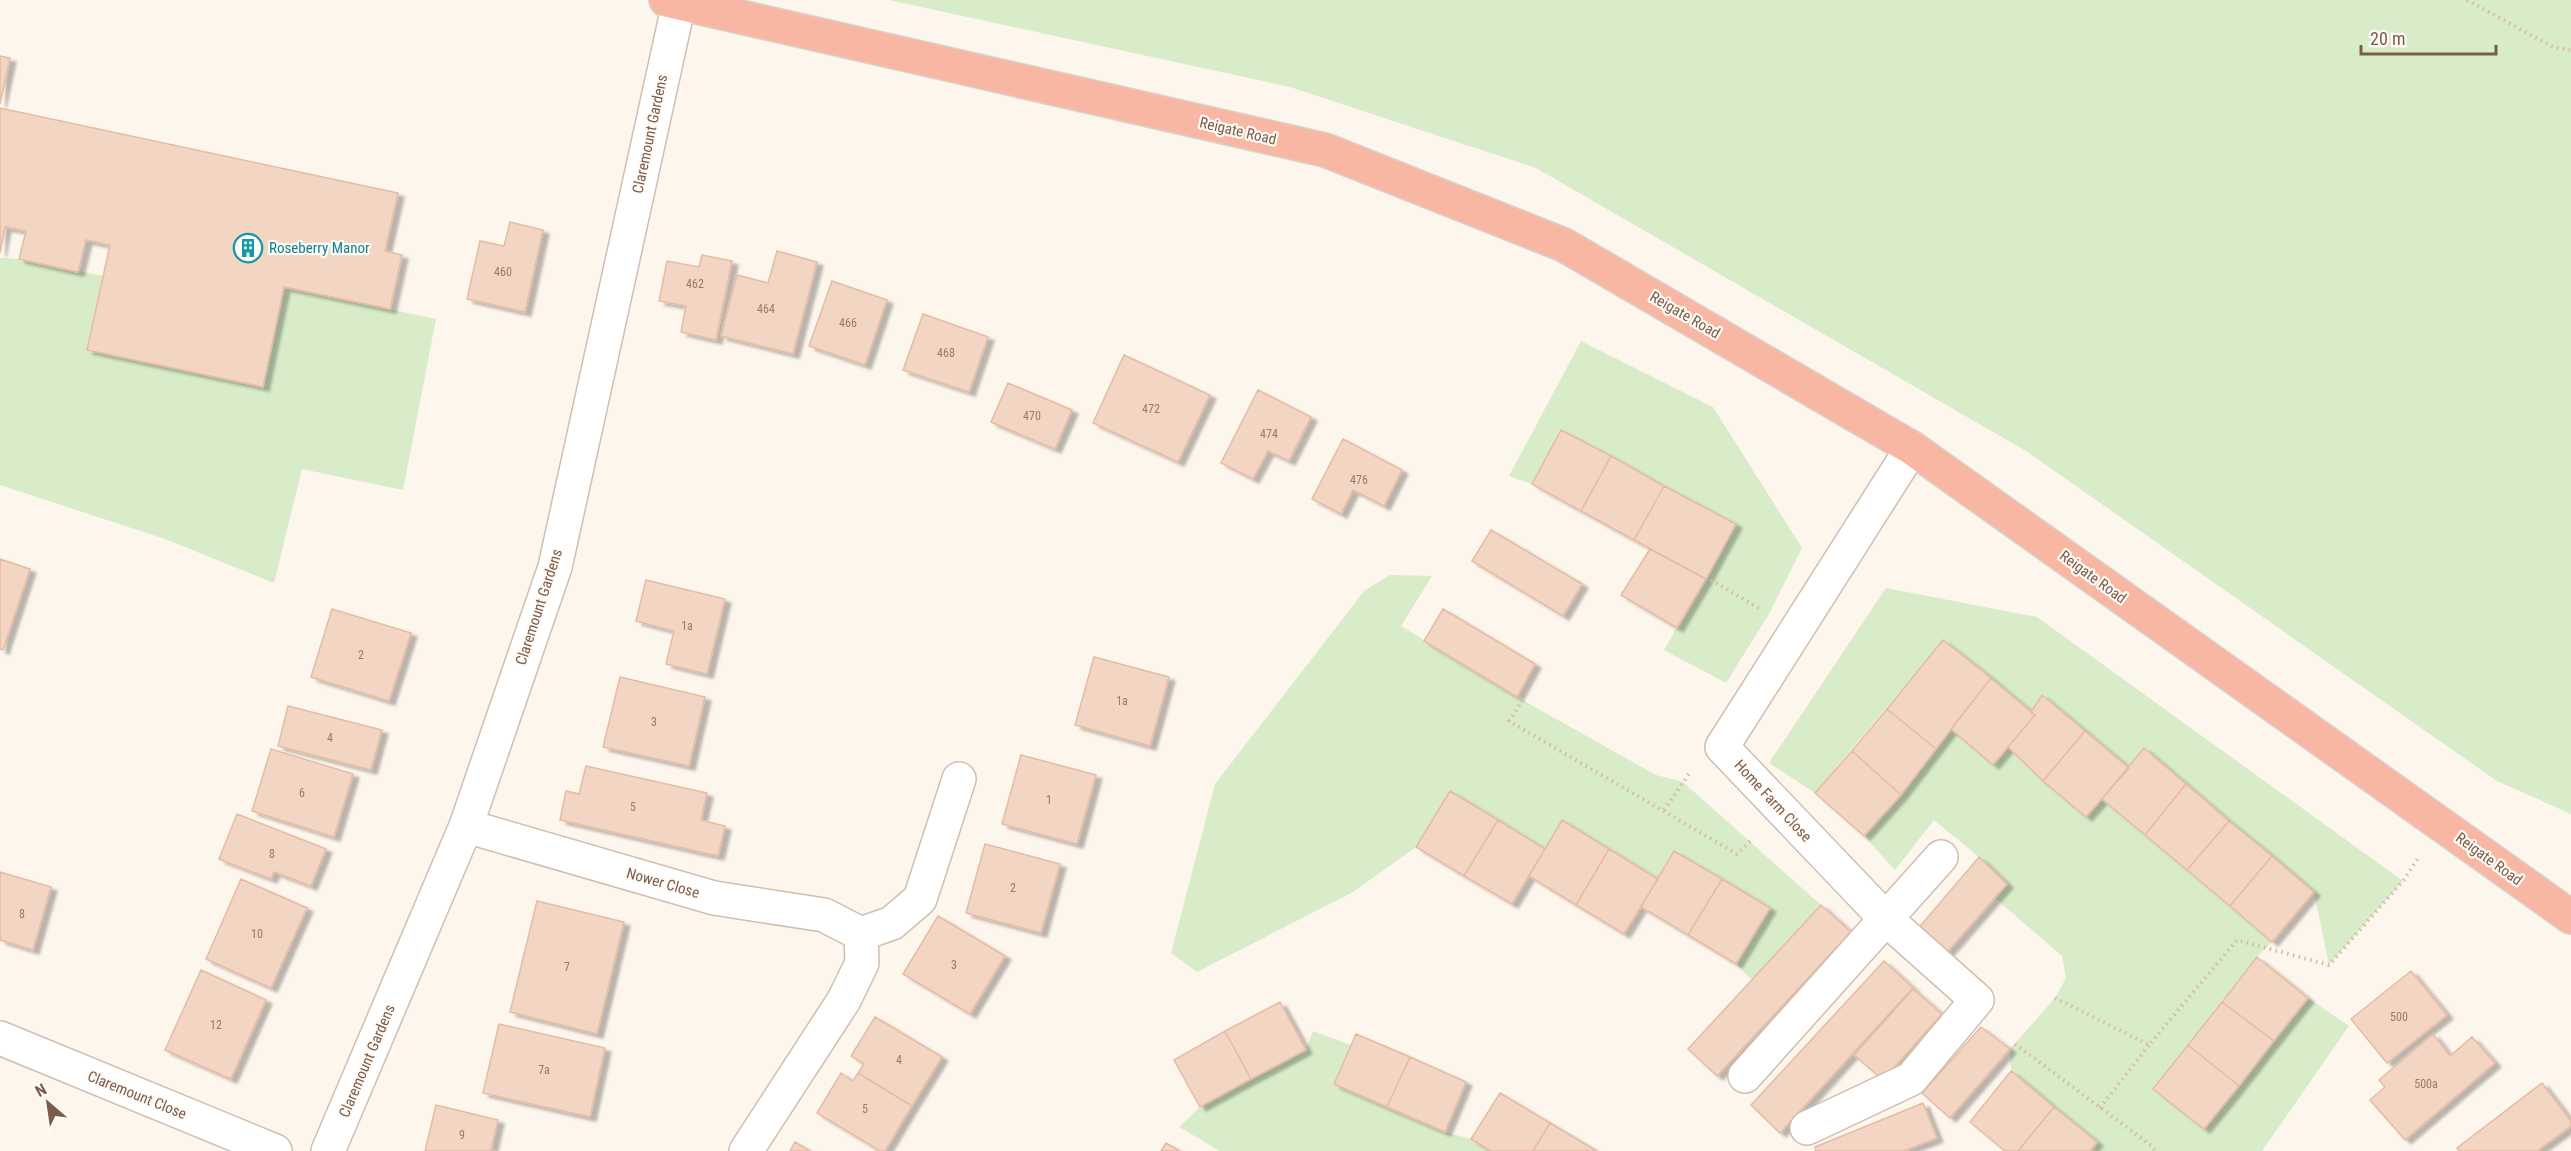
<svg xmlns="http://www.w3.org/2000/svg" width="2571" height="1151" font-family="'Roboto Condensed',sans-serif">
<style>
.green{fill:#d8ecc9}
.building{fill:#f3d5c3;stroke:#e6bba3;stroke-width:1.5;filter:url(#shadow)}
.lines{fill:none;stroke-linecap:round;stroke-linejoin:round}
.minor-casing{stroke:#d1beb0;stroke-width:36}
.highway-casing{stroke:#dad1cd;stroke-width:36}
.path{stroke:#d9b8a5;stroke-width:4;stroke-dasharray:1.5 4.5;stroke-linecap:butt}
.minor{stroke:#fff;stroke-width:33}
.highway{stroke:#f7b7a3;stroke-width:33}
.labels{text-anchor:middle;stroke-width:4.5;stroke-linejoin:round;paint-order:stroke}
.number-label{font-size:12px;fill:#987a6a}
.street-label{font-size:15px;fill:#7a5c4d;stroke:#fffaf3}
.culture-label{font-size:15px;fill:#0d838f;stroke:#fffaf3;text-anchor:start}
</style>
<defs>
<filter id="shadow"><feDropShadow dx="6" dy="4" stdDeviation="1.5" flood-color="#0004"/></filter>
</defs>
<rect width="100%" height="100%" fill="#fdf6ec"/>
<!-- green -->
<path class="green" d="M889,0H2571V814L2497,781L2026,451L1536,168L1290,87Z
M0,258L19,259L103,276L87,349L263,386L284,287L436,319L403,490L302,469L274,583L165,539L0,485Z
M1581,341L1713,407L1802,548L1769,614L1726,683L1664,650L1736,524L1561,431L1532,484L1509,476Z
M1390,575L1432,576L1401,626L1517,697L1656,775L1683,782L1821,905L1752,980L1736,964L1769,908L1674,851L1658,879L1545,849L1450,791L1416,847L1353,892L1197,972L1171,953L1215,784L1365,590Z
M1886,588L2037,617L2403,881L2329,965L2314,892L2144,748L2129,768L2043,695L2031,712L1943,640L1815,793L1769,763Z
M1951,729L1993,765L2008,747L2086,817L2102,799L2272,942L2257,957L2153,1088L2204,1129L2308,998L2349,1026L2262,1151H2095L2097,1142L2011,1071L2010,1049L2055,998L2066,978L2062,956L1995,898L2006,884L1979,857L1934,820L1895,870L1864,836Z
M1313,1031L1351,1045L1334,1084L1445,1132L1471,1139L1492,1151H1220L1179,1127L1200,1107L1306,1050Z"/>
<!-- building -->
<path class="building" d="M0,56L10,58L0,104Z
M0,108L398,193L385,251L402,255L390,309L284,287L263,387L87,350L110,245L86,240L78,272L19,259L26,231L5,227L0,253Z
M510,222L543,230L525,312L467,299L480,241L504,246Z
M777,251L817,262L793,354L721,336L737,275L768,283Z
M702,255L732,261L716,340L681,332L686,306L659,301L667,261L699,267Z
M832,281L887,300L865,365L809,346Z
M923,314L988,337L969,392L903,370Z
M1124,355L1210,395L1178,462L1093,423Z
M1008,383L1072,410L1055,449L991,422Z
M1258,390L1311,417L1289,461L1268,451L1253,479L1221,463Z
M1561,430L1611,456L1581,511L1532,484Z
M1343,439L1402,470L1384,506L1353,490L1341,514L1312,499Z
M1611,456L1664,486L1634,540L1581,511Z
M1664,486L1736,524L1706,579L1634,540Z
M1491,530L1582,584L1563,616L1472,561Z
M1650,549L1706,579L1677,628L1621,595Z
M0,559L30,569L3,650L0,649Z
M646,580L725,599L707,674L666,664L674,631L636,621Z
M332,609L411,633L389,701L311,677Z
M1443,609L1535,664L1517,697L1424,641Z
M1943,640L1991,678L1936,749L1887,709Z
M1094,657L1169,677L1150,746L1075,725Z
M620,677L705,697L689,766L603,747Z
M1991,678L2035,715L1993,765L1951,729Z
M2042,695L2085,731L2043,781L2008,747L2035,715L2031,712Z
M288,706L382,730L371,770L278,746Z
M1887,709L1936,749L1901,795L1852,751Z
M2085,731L2129,768L2086,817L2043,781Z
M2144,748L2186,784L2145,835L2102,799Z
M271,749L353,774L334,837L252,811Z
M1852,751L1901,795L1864,836L1815,793Z
M1021,755L1096,775L1077,844L1002,824Z
M586,766L707,793L701,820L725,826L718,856L560,820L566,791L579,794Z
M2186,784L2229,821L2187,870L2145,835Z
M1450,791L1498,820L1464,876L1416,847Z
M237,814L326,849L311,886L274,872L271,879L219,859Z
M1498,820L1545,849L1512,904L1464,876Z
M1562,820L1609,849L1576,905L1529,876Z
M2229,821L2272,856L2230,906L2187,870Z
M985,844L1060,864L1041,933L966,913Z
M1609,849L1658,879L1624,934L1576,905Z
M1674,851L1722,879L1688,935L1641,907Z
M2272,856L2314,892L2272,942L2230,906Z
M1979,857L2007,884L1944,956L1916,931Z
M0,872L51,887L33,950L0,940Z
M241,879L307,908L271,988L206,959Z
M1722,879L1770,908L1736,964L1688,935Z
M537,901L624,922L597,1034L510,1012Z
M1821,905L1851,932L1717,1076L1688,1049Z
M938,916L1005,956L970,1014L903,974Z
M2257,957L2308,998L2274,1041L2222,1002Z
M1884,961L1913,988L1780,1133L1751,1105Z
M201,970L266,1000L231,1079L165,1050Z
M2411,971L2447,1015L2387,1063L2351,1019Z
M1913,989L1942,1014L1883,1080L1854,1055Z
M1280,1002L1306,1050L1251,1079L1225,1031Z
M2222,1002L2274,1041L2239,1086L2188,1045Z
M875,1017L942,1057L912,1106L858,1073L864,1064L851,1056Z
M499,1024L605,1048L590,1117L483,1093Z
M1981,1027L2010,1049L1950,1118L1922,1093Z
M1225,1031L1251,1079L1200,1107L1174,1060Z
M1356,1034L1410,1057L1387,1107L1334,1084Z
M2433,1034L2450,1056L2472,1037L2495,1063L2405,1140L2370,1100L2385,1087L2379,1080Z
M2188,1045L2239,1086L2204,1129L2153,1089Z
M1410,1057L1466,1082L1445,1132L1387,1107Z
M2011,1071L2054,1107L2018,1151H2005L1970,1122Z
M841,1073L853,1081L858,1073L912,1106L885,1151H880L817,1113Z
M2542,1083L2571,1121V1126L2537,1151H2459L2457,1148Z
M1500,1093L1550,1123L1533,1151H1491L1471,1139Z
M1923,1103L1937,1138L1904,1151H1816L1815,1147Z
M436,1105L498,1120L491,1150L495,1151H425Z
M2054,1107L2097,1142L2090,1151H2018Z
M1550,1123L1597,1151H1533Z
M795,1142L810,1151H790Z
M1166,1143L1180,1151H1161Z"/>
<g class="lines">
<!-- minor casing -->
<g class="minor-casing">
<path id="minor" d="M466,826L714,898L824,915L861,934L862,963L844,1000L746,1151
M861,934L892,923L920,899L959,779
M0,1038L275,1151
M1745,1076L1941,857
M1807,1128L1911,1079L1977,1000L1886,919L1722,747L1912,448
M328,1151L466,826L555,567L679,3"/>
</g>
<!-- highway casing -->
<g class="highway-casing">
<path id="highway" d="M666,0L1325,150L1564,245L1912,448L2571,917"/>
</g>
<!-- path -->
<path class="path" d="M2467,0L2553,47L2571,50
M1711,580L1762,610
M1523,700L1509,721L1737,854L1753,838
M1664,810L1691,771
M2055,998L2149,1045L2237,940L2329,965L2403,881L2419,857
M2015,1044L2153,1147L2155,1151
M2100,1108L2149,1045"/>
<!-- minor -->
<use href="#minor" class="minor"/>
<!-- highway -->
<use href="#highway" class="highway"/>
</g>
<!-- icons -->
<defs>
<g id="building-ring" transform="scale(1.5)"><circle r="9.5" fill="#fffaf3" stroke="#0f9aa8" stroke-width="1.5"/><path d="M-4-6H4V6H1V3H-1V6H-4ZM-2.5-4.3h1.7v1.8h-1.7ZM.8-4.3h1.7v1.8H.8ZM-2.5-1h1.7V.8h-1.7ZM.8-1h1.7V.8H.8Z" fill="#0f9aa8"/></g>
</defs>
<g fill-rule="evenodd">
<use href="#building-ring" x="248" y="248"/>
</g>
<g class="labels">
<!-- number labels -->
<g class="number-label">
<text x="503" y="276">460</text>
<text x="695" y="288">462</text>
<text x="766" y="313">464</text>
<text x="848" y="327">466</text>
<text x="946" y="357">468</text>
<text x="1151" y="413">472</text>
<text x="1032" y="420">470</text>
<text x="1269" y="438">474</text>
<text x="1359" y="484">476</text>
<text x="687" y="630">1a</text>
<text x="361" y="659">2</text>
<text x="1122" y="705">1a</text>
<text x="654" y="726">3</text>
<text x="330" y="742">4</text>
<text x="302" y="797">6</text>
<text x="1049" y="804">1</text>
<text x="633" y="811">5</text>
<text x="272" y="858">8</text>
<text x="1013" y="892">2</text>
<text x="22" y="918">8</text>
<text x="257" y="938">10</text>
<text x="954" y="969">3</text>
<text x="567" y="971">7</text>
<text x="2399" y="1021">500</text>
<text x="216" y="1029">12</text>
<text x="899" y="1064">4</text>
<text x="544" y="1074">7a</text>
<text x="2426" y="1088">500a</text>
<text x="865" y="1113">5</text>
<text x="462" y="1139">9</text>
</g>
<!-- street labels -->
<g class="street-label">
<text transform="translate(1238 131) rotate(13)" y="5">Reigate Road</text>
<text transform="translate(650 134) rotate(-78)" y="5">Claremount Gardens</text>
<text transform="translate(1685 315) rotate(30)" y="5">Reigate Road</text>
<text transform="translate(2093 577) rotate(36)" y="5">Reigate Road</text>
<text transform="translate(539 607) rotate(-72)" y="5">Claremount Gardens</text>
<text transform="translate(1773 801) rotate(47)" y="5">Home Farm Close</text>
<text transform="translate(2489 859) rotate(36)" y="5">Reigate Road</text>
<text transform="translate(663 883) rotate(16)" y="5">Nower Close</text>
<text transform="translate(367 1061) rotate(-67)" y="5">Claremount Gardens</text>
<text transform="translate(137 1095) rotate(22)" y="5">Claremount Close</text>
</g>
<!-- culture labels -->
<g class="culture-label">
<text x="269" y="253">Roseberry Manor</text>
</g>
</g>
<!-- north arrow -->
<g transform="translate(48 1103) rotate(331)" stroke="#fffaf3" stroke-width="4.5" paint-order="stroke">
<path d="M0-4.5L10 22L0 15L-10 22Z" fill="#7a5c4d"/>
<text y="-9" font-size="16" font-weight="bold" text-anchor="middle" fill="#7a5c4d">N</text>
</g>
<!-- scale -->
<path d="M2361 45v9h135v-9" fill="none" stroke="#7a5c4d" stroke-width="3"/>
<text x="2370" y="45" font-size="18" fill="#7a5c4d" stroke="#fffaf3" stroke-width="4.5" paint-order="stroke">20 m</text>
</svg>
